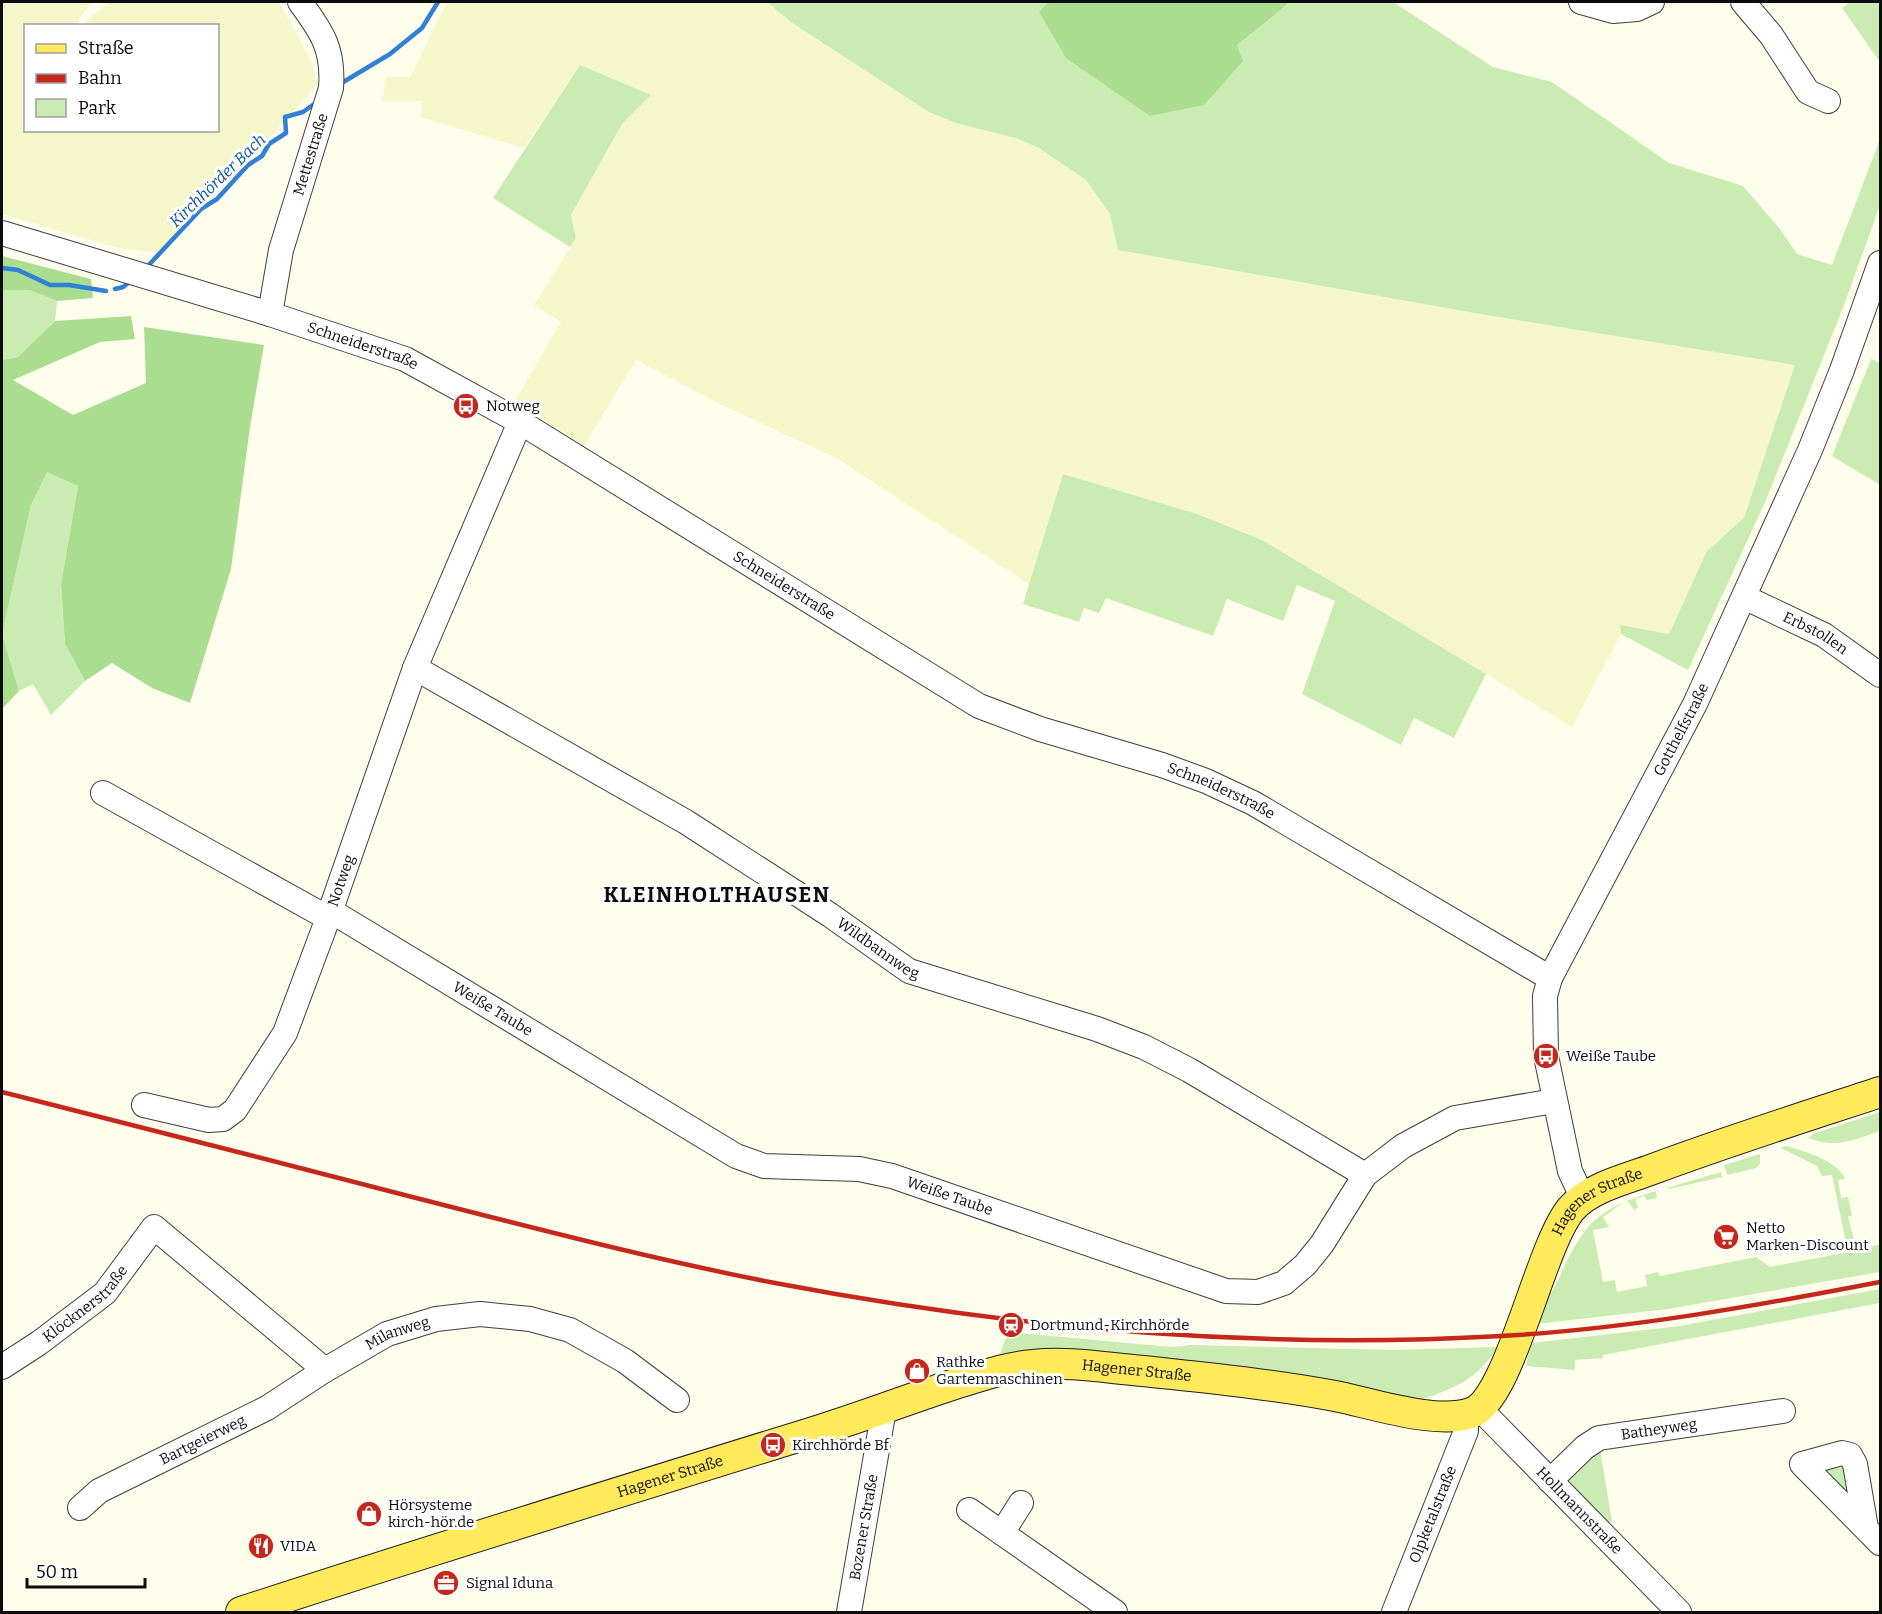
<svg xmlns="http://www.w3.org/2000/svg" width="1882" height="1614" font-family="Bitter,serif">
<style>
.farmland{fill:#f5f7ca}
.green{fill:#caecb3}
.forest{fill:#abdd91}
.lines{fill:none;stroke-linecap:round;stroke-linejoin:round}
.stream{stroke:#2f80d6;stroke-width:4.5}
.minor-casing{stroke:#3f3f3f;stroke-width:26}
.major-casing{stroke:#1d1d1d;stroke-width:32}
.minor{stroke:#fff;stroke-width:24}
.major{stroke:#ffea5c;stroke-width:30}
.rail{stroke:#c5271c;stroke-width:4.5}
.labels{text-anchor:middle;stroke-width:6;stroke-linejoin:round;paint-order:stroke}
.street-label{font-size:15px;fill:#0c0c0c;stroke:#fff}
.poi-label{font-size:15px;fill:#0c0c0c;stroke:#fff;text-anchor:start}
.water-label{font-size:16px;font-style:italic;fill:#0e52a5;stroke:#fff}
.district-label{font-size:21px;font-weight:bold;letter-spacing:1.5px;fill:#0c0c0c;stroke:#fff}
</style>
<rect width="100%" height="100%" fill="#fffdec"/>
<!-- farmland -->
<path class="farmland" d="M2,2H91L76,25L26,26V130H218V26L82,25L109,2H279L312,62L318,84L256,153L199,207L159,253L118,248L2,214Z
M447,2H767L791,22L956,123L1016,138L1039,148L1086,180L1110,214L1118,250L1486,315L1796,365L1744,518L1707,552L1669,634L1620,626L1621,634L1572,727L1486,674L1197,514L1063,474L1029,584L838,459L724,406L636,360L584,446L515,401L561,322L534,305L576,238L571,215L622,124L651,95L580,65L524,148L420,117L423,101H382L386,77H410Z"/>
<!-- green -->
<path class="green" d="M767,2H1048L1040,12L1237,45L1276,14L1289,2H1393L1493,67L1552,82L1669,163L1743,186L1780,229L1797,254L1832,265L1880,139V205L1843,308L1766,500L1688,670L1621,634L1620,625L1669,634L1707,551L1744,518L1795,365L1486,315L1118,250L1110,214L1086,180L1039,148L1016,138L956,123L929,112L791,22Z
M1850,2H1880V62L1842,8Z
M580,65L651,95L622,124L571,215L576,238L570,247L493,198Z
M2,290H29L57,301L55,321L18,357L2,360Z
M1871,359L1880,363V485L1832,456Z
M47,471L78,486L61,584L65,644L85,681L51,715L33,684L19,691L2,634L31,505Z
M1063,474L1197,514L1262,540L1486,674L1454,738L1414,718L1401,745L1302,694L1335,601L1297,585L1283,621L1227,599L1213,636L1106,598L1099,613L1084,608L1079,622L1023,604Z
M1880,1112V1131C1853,1140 1837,1149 1808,1138L1815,1133Z
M1785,1146C1802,1150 1839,1161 1845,1179L1838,1180L1841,1198L1848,1197L1852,1215L1848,1217L1857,1251L1880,1244V1272L1668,1309L1536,1324C1542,1308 1551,1294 1559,1278C1585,1223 1596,1209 1656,1191L1657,1198L1647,1200L1644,1196L1635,1199L1638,1207L1634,1210L1627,1200L1603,1217L1609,1227L1593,1230L1603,1282L1615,1280L1617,1292L1647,1286L1645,1275L1658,1272L1660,1276L1756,1257L1770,1267L1848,1252L1832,1175L1822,1176L1817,1166L1781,1148Z
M1760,1154V1164L1756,1168L1727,1175L1724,1165Z
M1721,1172L1722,1177L1669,1189L1667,1188Z
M1880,1289V1303L1603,1355V1358L1575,1360V1370L1526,1366L1531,1343L1680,1326Z
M1008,1332L1172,1347L1191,1345L1393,1350L1497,1347C1479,1379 1453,1389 1420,1400L998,1359Z
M1600,1450L1612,1521L1609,1523L1568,1481L1569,1477Z
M1842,1461L1855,1502L1823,1470Z"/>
<!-- forest -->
<path class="forest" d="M1048,2H1289L1276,14L1237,45L1243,61L1204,105L1150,116L1066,58L1039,12Z
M2,256L91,279L93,298L57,301L29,290H2Z
M131,316L135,339L100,342L13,380L73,415L146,383L144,327L264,345L250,427L231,569L190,703L152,688L112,663L85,681L65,644L61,584L78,486L47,472L31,505L2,634L19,691L2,709V360L18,357L55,321Z"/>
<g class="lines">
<!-- stream -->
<path class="stream" d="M340,84L390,54L422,28L438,2
M2,268L18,270L50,285H69L106,291
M146,268L201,209L217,199L248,165L262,156L269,144L286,133L285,117L303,112L317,102
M115,289L123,287L131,281"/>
<!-- minor casing -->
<g class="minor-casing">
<g id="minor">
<path d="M1581,2L1613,11L1637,9L1652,2"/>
<path d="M1743,2L1771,35L1808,92L1828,101"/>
<path id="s1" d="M2,233L270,314L405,359L520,422L979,706L1040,729L1162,765L1206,781L1253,803L1550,978"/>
<path id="s2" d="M270,314L281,250L331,88C334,49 322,32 300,2"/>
<path id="s3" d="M1744,597L1824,635L1880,675"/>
<path id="s4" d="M415,668L686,822L830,915L909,971L1097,1029L1144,1047L1189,1070L1365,1175"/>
<path d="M103,793L328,918"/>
<path id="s5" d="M331,911L736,1156L764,1166L859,1169L892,1176L1226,1291L1258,1292L1284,1283L1305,1265L1322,1244L1365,1175L1403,1146L1455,1118L1554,1101"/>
<path id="s6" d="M144,1105L209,1120L223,1119L235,1110L285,1033L328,918L415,668L520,422"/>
<path id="s7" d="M1583,1199L1570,1171L1546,1056L1545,996L1550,978L1695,704L1810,450L1842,370L1880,263"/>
<path id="s8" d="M2,1367L39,1343L105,1293L154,1227L325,1370"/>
<path id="s9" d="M1480,1409L1679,1612"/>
<path id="s10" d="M1550,1481L1585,1447L1599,1438L1783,1411"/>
<path id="s11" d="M80,1508L99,1491L267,1408L325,1370L387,1334L436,1319L480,1314L530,1319L570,1330L625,1361L677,1400"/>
<path d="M969,1510L1115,1612"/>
<path d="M1866,1528L1855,1464L1850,1455L1842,1453L1802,1464L1880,1543"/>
<path d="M1002,1533L1021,1503"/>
<path id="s12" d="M849,1612L884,1409"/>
<path id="s13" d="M1394,1612L1466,1431V1415"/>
</g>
</g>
<!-- major casing -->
<g class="major-casing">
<g id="major">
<path id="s14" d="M241,1612C428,1551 616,1493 804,1435C857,1419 908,1399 961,1382C984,1375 1008,1367 1033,1365C1069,1361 1106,1368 1143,1371C1207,1378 1271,1384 1335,1396C1371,1403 1436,1425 1471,1413C1510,1400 1539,1248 1571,1209C1590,1187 1627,1179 1653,1169C1728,1141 1804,1117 1880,1092"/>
</g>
</g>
<!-- minor -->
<use href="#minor" class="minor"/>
<!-- major -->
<use href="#major" class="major"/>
<!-- rail -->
<path class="rail" d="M2,1092C141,1127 281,1163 420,1199C538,1229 656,1260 775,1283C1011,1328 1260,1350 1501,1336C1628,1329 1755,1306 1880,1282"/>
</g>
<!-- icons -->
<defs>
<g id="bus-disc" transform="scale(1.35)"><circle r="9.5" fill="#c5271c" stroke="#fff"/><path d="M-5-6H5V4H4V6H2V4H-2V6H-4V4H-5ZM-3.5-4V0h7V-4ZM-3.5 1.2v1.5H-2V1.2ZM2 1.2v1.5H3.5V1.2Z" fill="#fff"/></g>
<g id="supermarket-disc" transform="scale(1.35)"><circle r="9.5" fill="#c5271c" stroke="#fff"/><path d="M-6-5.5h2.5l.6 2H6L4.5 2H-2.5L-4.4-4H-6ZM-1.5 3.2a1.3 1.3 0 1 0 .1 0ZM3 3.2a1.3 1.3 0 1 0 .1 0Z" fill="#fff"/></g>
<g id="station-disc" transform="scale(1.35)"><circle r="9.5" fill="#c5271c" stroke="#fff"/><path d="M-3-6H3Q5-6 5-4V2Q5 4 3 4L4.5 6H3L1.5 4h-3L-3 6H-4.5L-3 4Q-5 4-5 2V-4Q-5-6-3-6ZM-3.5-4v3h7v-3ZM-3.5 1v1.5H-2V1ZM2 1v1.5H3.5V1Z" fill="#fff"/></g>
<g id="shop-disc" transform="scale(1.35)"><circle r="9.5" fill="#c5271c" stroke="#fff"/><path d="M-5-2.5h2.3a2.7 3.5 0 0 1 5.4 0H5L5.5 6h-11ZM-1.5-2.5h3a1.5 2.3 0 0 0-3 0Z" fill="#fff"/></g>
<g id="restaurant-disc" transform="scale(1.35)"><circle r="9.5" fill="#c5271c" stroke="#fff"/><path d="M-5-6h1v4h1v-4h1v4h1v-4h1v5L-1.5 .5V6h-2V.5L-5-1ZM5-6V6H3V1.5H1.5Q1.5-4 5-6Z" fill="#fff"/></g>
<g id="office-disc" transform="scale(1.35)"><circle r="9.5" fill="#c5271c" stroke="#fff"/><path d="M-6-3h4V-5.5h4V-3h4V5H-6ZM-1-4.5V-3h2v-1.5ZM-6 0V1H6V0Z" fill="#fff"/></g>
</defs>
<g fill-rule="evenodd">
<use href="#bus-disc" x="466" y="406"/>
<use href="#bus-disc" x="1546" y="1056"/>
<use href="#supermarket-disc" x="1726" y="1237"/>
<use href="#station-disc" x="1011" y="1325"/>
<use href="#shop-disc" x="917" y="1371"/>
<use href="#bus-disc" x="773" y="1445"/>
<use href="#shop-disc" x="369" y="1514"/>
<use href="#restaurant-disc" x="261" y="1546"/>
<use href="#office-disc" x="446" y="1583"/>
</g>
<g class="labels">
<!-- street labels -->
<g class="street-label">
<text dy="5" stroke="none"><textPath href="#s2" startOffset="165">Mettestraße</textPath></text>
<text dy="5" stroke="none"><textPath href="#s1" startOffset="378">Schneiderstraße</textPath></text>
<text dy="5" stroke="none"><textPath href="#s1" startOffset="864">Schneiderstraße</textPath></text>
<text dy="5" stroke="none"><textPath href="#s3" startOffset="80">Erbstollen</textPath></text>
<text dy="5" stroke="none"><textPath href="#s7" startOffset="508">Gotthelfstraße</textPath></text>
<text dy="5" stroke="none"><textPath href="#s1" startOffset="1350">Schneiderstraße</textPath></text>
<text dy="5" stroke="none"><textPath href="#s6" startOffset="350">Notweg</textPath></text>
<text dy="5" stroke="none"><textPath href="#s4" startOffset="542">Wildbannweg</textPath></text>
<text dy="5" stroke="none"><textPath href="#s5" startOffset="189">Weiße Taube</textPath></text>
<text dy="5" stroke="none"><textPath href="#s5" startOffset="693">Weiße Taube</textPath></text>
<text dy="5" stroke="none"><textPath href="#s14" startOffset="1528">Hagener Straße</textPath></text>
<text dy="5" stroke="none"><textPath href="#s8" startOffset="105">Klöcknerstraße</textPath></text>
<text dy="5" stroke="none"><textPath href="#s11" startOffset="364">Milanweg</textPath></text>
<text dy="5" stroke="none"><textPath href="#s14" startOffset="934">Hagener Straße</textPath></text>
<text dy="5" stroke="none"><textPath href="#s10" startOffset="126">Batheyweg</textPath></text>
<text dy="5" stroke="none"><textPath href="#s11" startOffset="141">Bartgeierweg</textPath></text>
<text dy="5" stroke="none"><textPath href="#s14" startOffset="450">Hagener Straße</textPath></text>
<text dy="5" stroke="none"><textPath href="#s9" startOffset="142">Hollmannstraße</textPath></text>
<text dy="5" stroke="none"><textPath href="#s13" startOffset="105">Olpketalstraße</textPath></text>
<text dy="5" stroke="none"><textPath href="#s12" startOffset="86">Bozener Straße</textPath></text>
</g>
<!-- poi labels -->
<g class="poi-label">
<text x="486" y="411">Notweg</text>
<text x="1566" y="1061">Weiße Taube</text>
<text x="1746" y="1233">Netto<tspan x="1746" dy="17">Marken-Discount</tspan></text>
<text x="1030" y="1330">Dortmund-Kirchhörde</text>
<text x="936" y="1367">Rathke<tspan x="936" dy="17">Gartenmaschinen</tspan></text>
<text x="792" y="1450">Kirchhörde Bf</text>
<text x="388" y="1510">Hörsysteme<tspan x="388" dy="17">kirch-hör.de</tspan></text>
<text x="280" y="1551">VIDA</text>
<text x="466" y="1588">Signal Iduna</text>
</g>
<!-- water labels -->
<g class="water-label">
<text transform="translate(217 180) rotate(-44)" y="6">Kirchhörder Bach</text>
</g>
<!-- district labels -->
<g class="district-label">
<text x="717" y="902">KLEINHOLTHAUSEN</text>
</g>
</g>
<!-- border -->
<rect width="1882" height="1614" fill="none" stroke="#0c0c0c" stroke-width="6"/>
<!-- legend -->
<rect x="24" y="24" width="195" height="108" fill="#ffffff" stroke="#9e9e9e" stroke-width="1.5"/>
<rect x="36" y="44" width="30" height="9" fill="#ffea5c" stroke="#9e9e9e" stroke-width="1.5"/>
<text x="78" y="54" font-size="18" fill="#0c0c0c">Straße</text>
<rect x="36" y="74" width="30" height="9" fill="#c5271c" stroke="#9e9e9e" stroke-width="1.5"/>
<text x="78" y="84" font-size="18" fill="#0c0c0c">Bahn</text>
<rect x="36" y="99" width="30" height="18" fill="#caecb3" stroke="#9e9e9e" stroke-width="1.5"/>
<text x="78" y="114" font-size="18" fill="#0c0c0c">Park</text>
<!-- scale -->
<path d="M27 1578v9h118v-9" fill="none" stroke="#0c0c0c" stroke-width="3"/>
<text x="36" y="1578" font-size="18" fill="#0c0c0c" stroke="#ffffff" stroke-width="4.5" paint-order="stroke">50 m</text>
</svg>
